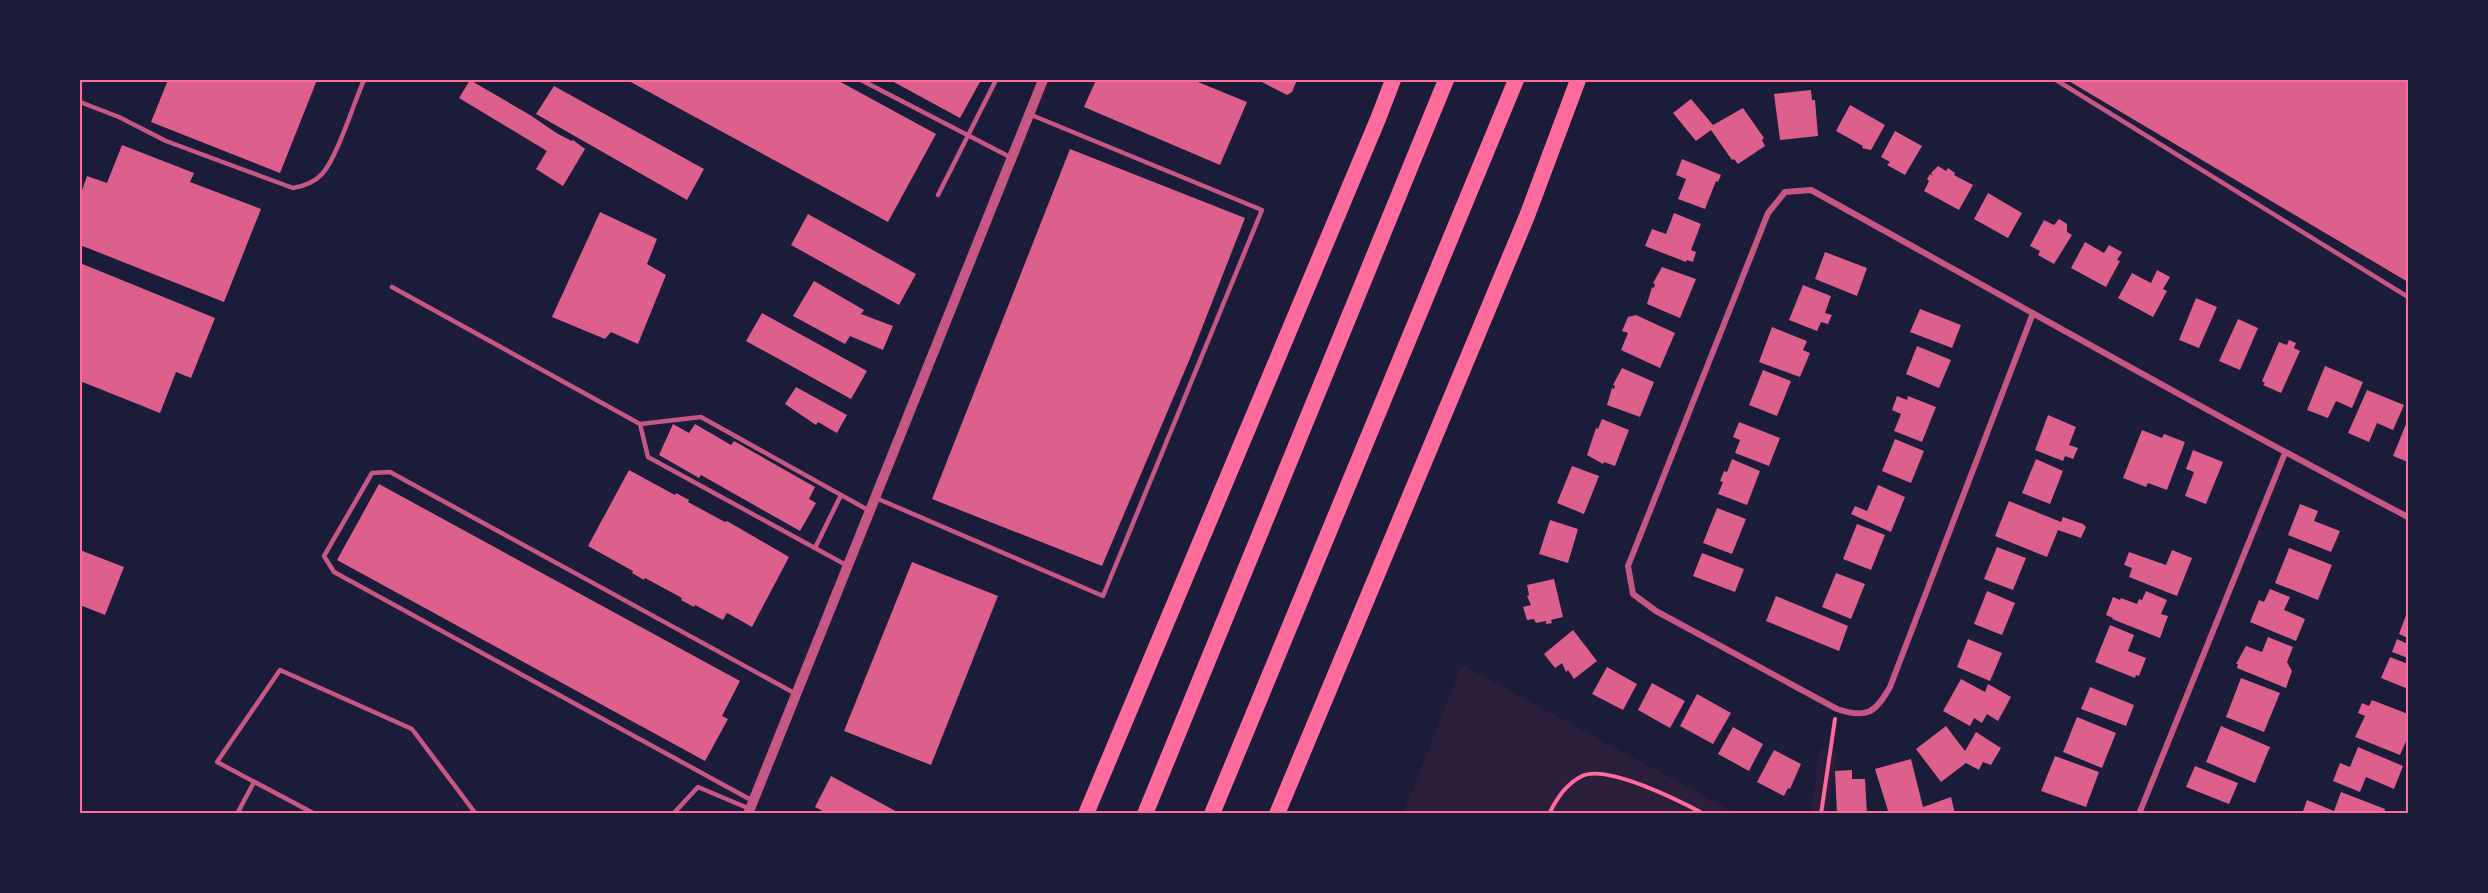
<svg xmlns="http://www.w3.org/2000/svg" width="2488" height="893" font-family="Lora,serif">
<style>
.green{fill:#2a1e3b}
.building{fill:#dd5f8e}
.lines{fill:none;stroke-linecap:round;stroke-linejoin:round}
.path{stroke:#ff6b9d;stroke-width:4}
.service{stroke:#c65784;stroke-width:4.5}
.minor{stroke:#c65784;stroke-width:6}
.tertiary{stroke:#c65784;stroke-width:10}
.motorway{stroke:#ff6b9d;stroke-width:16}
.neatline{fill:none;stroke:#ff6b9d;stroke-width:2}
</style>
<rect width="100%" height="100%" fill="#1b1b3a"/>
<!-- green -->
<path class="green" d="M1462,665L1736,813L1403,814Z
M1820,748L1837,752L1828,813L1810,814Z"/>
<!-- building -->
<path class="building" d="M168,80H317L280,173L151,122Z
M470,80L530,115L558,134L572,141L573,140L585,149L563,186L536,169L547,151L459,98Z
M627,80H837L936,134L888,222Z
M890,80H981L960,118Z
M1096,80H1193L1247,102L1220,165L1084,107Z
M1258,80H1297L1292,92L1287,95Z
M2067,80H2408V282Z
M554,86L704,169L687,200L536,114Z
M1811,90L1812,100H1815L1818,136L1780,140L1774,94Z
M1691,99L1713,125L1743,108L1764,138L1762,140L1765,146L1738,164L1734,159L1732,160L1711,130L1696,141L1673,113Z
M1850,105L1885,125L1871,150L1862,148L1863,146L1836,131Z
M1895,131L1922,146L1905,175L1887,165L1890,162L1881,157Z
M122,145L194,173L190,182L261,209L224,302L80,245V196L87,176L107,183Z
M1070,149L1245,218L1191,356L1102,566L932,499Z
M1682,159L1721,175L1718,182L1716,181L1705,209L1678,199L1686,179L1676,175Z
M1938,166L1946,171L1948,168L1955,173L1954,175L1973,185L1959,210L1924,191L1929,181L1927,179L1930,174L1933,176L1931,173Z
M1988,193L2022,213L2008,238L1974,219Z
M600,212L657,239L647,264L666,275L638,344L611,332L605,339L552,317Z
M1674,213L1701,224L1691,250L1696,252L1693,262L1687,260L1686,262L1645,246L1652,229L1666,234Z
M808,214L916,274L899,305L791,245Z
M2059,219L2067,224V232L2072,235L2054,264L2038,255L2040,251L2030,246L2044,220L2054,225Z
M2085,242L2104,253L2109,245L2122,252L2117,260L2120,261L2106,287L2071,268Z
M1825,252L1867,268L1857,296L1815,279Z
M80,263L215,318L191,378L176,372L160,413L80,381Z
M1662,267L1696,279L1680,318L1647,304L1652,287L1654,288L1655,284L1653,283Z
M2157,270L2170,277L2163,289L2167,291L2153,317L2118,298L2132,273L2151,283Z
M814,281L864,310L861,314L893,326L883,350L850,336L845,344L793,316Z
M1803,285L1831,296L1825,313L1832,315L1828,324L1821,322L1817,331L1789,320Z
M2196,298L2217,307L2199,348L2179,340Z
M1920,309L1961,325L1952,348L1910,332Z
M762,313L867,371L851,399L746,341Z
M1636,315L1675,333L1660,368L1621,350L1628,333L1622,331L1628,317Z
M2238,319L2258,328L2240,370L2219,361Z
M1772,327L1807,341L1803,350L1810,353L1800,377L1759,362Z
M2289,340L2296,343L2294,348L2300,351L2281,393L2263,385L2265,383L2262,381L2279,342L2287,345Z
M1917,346L1951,360L1939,388L1906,374Z
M2325,366L2363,382L2352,408L2336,401L2328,418L2307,410Z
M1622,368L1654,382L1640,417L1607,405L1612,388L1614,389L1615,386L1613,385Z
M1763,370L1791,381L1777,416L1749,405Z
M796,387L847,415L837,433L818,422L816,425L785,404Z
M2367,390L2404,405L2393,430L2377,423L2369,442L2348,433Z
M1897,396L1907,400L1908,396L1936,407L1922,442L1894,431L1901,414L1892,410Z
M2048,415L2076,427L2069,445L2078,448L2073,459L2065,456L2063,461L2035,450Z
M1602,419L1629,430L1615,466L1604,462L1603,464L1587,455L1596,428L1598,429Z
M2408,419V462L2393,456Z
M1739,422L1780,438L1769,466L1735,453L1740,440L1733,437Z
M673,424L689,433L695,424L731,445L734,441L815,487L809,499L816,503L800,531L701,475L699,478L659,455Z
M2142,430L2162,438L2164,434L2185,442L2167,490L2148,483L2146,487L2123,478Z
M1895,439L1924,451L1911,483L1882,471Z
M2193,450L2223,462L2206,504L2185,496L2194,472L2186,469Z
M1732,459L1760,471L1747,505L1718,494L1723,482L1720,481L1724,471L1727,472Z
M2036,459L2063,471L2050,504L2022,493Z
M1572,466L1599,476L1584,514L1557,503Z
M629,470L675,495L676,493L689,500L688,502L725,522L727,521L789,557L752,627L727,613L723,620L695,605L694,607L681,600L682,598L645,578L644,580L632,573L633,571L588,546Z
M379,484L740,681L722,716L728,719L705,761L337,560Z
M1878,485L1905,497L1891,532L1851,514L1855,506L1867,511Z
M2009,501L2061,522L2063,517L2083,524L2086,527L2081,538L2058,530L2047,557L1995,536Z
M2300,504L2318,511L2314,521L2340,531L2331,552L2288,535Z
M1717,508L1746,519L1732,554L1703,543Z
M1550,520L1578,529L1568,563L1539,554Z
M1857,524L1885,535L1871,570L1843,559Z
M1997,547L2026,558L2013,590L1984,579Z
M2289,548L2332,565L2318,600L2275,583Z
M80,550L124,567L105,615L80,605Z
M2172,550L2192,558L2177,596L2129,577L2132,568L2124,565L2129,552L2166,565Z
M1702,553L1744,569L1735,592L1693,576Z
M912,562L998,596L931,765L844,731Z
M1836,573L1865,584L1851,619L1822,607Z
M1554,579L1563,617L1551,620L1552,623L1546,624V621L1536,623L1534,619L1527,620L1523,607L1531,605L1527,596L1529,595L1527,585Z
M2270,589L2290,597L2284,610L2305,619L2296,641L2250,622L2259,600L2264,602Z
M1987,591L2015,603L2002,635L1974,624Z
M2146,591L2167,600L2161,614L2168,616L2160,638L2112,619L2113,618L2106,615L2113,597L2120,600L2121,598L2137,604L2139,599L2142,600Z
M1776,596L1848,626L1839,651L1766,621Z
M2408,610V638L2399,634Z
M2110,625L2134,635L2128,651L2146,658L2139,676L2136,675L2135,678L2095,662Z
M1573,630L1597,661L1574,679L1568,670L1566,672L1562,663L1555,668L1544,654Z
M2268,637L2293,647L2287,662L2292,671L2286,688L2237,668L2238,664H2236L2246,646L2262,652Z
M1968,639L2002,653L1990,681L1957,667Z
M2397,639L2408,644V658L2392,652Z
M2390,657L2408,664V689L2381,678Z
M1607,667L1637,684L1623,710L1592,694Z
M2241,678L2280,693L2264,732L2226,717Z
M1961,679L1985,692L1988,684L2011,697L1998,721L1987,714L1982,723L1974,718L1970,726L1943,711Z
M1652,683L1685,701L1670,728L1638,710Z
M2090,687L2134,705L2126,726L2081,709Z
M1697,694L1731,713L1713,744L1680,726Z
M2372,700L2408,714V737L2400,755L2355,737L2365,716L2358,713L2362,703L2369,706Z
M2077,717L2116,733L2102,768L2063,752Z
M1946,726L1965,751L1976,732L2001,748L1991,765L1983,762L1979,770L1966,763L1941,782L1916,749Z
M2221,726L2270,747L2255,783L2206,762Z
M1733,727L1763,744L1749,771L1718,754Z
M2358,747L2403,766L2394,789L2366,777L2360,792L2333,781L2340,763L2350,767Z
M1774,750L1801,764L1790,789L1788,788L1784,796L1757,782Z
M2055,756L2099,772L2086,807L2041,791Z
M1911,759L1923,807L1951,797L1955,814H1889L1875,769Z
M2195,766L2238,783L2229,804L2186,787Z
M1852,770V779H1865L1867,814H1837L1835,771Z
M831,776L901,814H828L815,807Z
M2341,792L2385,809L2384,814H2302L2307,800L2334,811Z"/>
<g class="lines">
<!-- path -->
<path class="path" d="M1549,814C1557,798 1566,784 1582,776C1607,764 1680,801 1704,814
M1821,814L1835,719"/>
<!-- service -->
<path class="service" d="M861,80L1010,157
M2056,80L2408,297
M80,102L119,117L166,141L293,188C304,186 314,183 322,174C337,158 354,102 364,80
M938,195L996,80
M392,287L640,424L701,417L868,510
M640,424L648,457L846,565
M876,498L1103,596L1262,210L1029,114
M815,548L841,495
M753,801L334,572L324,556L372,473L390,472L796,694
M237,814L254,782
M315,814L217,762L280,670L412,729L476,814
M673,814L698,787L750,809"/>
<!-- minor -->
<path class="minor" d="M2033,313L1890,687C1875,713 1867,719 1837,709L1656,611L1633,594L1628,566L1768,213L1785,192L1811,190C2010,300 2207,412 2408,517
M2139,814L2285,453"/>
<!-- tertiary -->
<path class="tertiary" d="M748,814L1043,80"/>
<!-- motorway -->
<path class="motorway" d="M1086,814L1378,119L1393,80
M1145,814L1446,80
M1212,814L1516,80
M1277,814L1527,216L1578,80"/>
</g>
<!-- border -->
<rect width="2488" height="893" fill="none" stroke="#1b1b3a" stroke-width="162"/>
<rect x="81" y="81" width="2326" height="731" class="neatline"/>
</svg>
